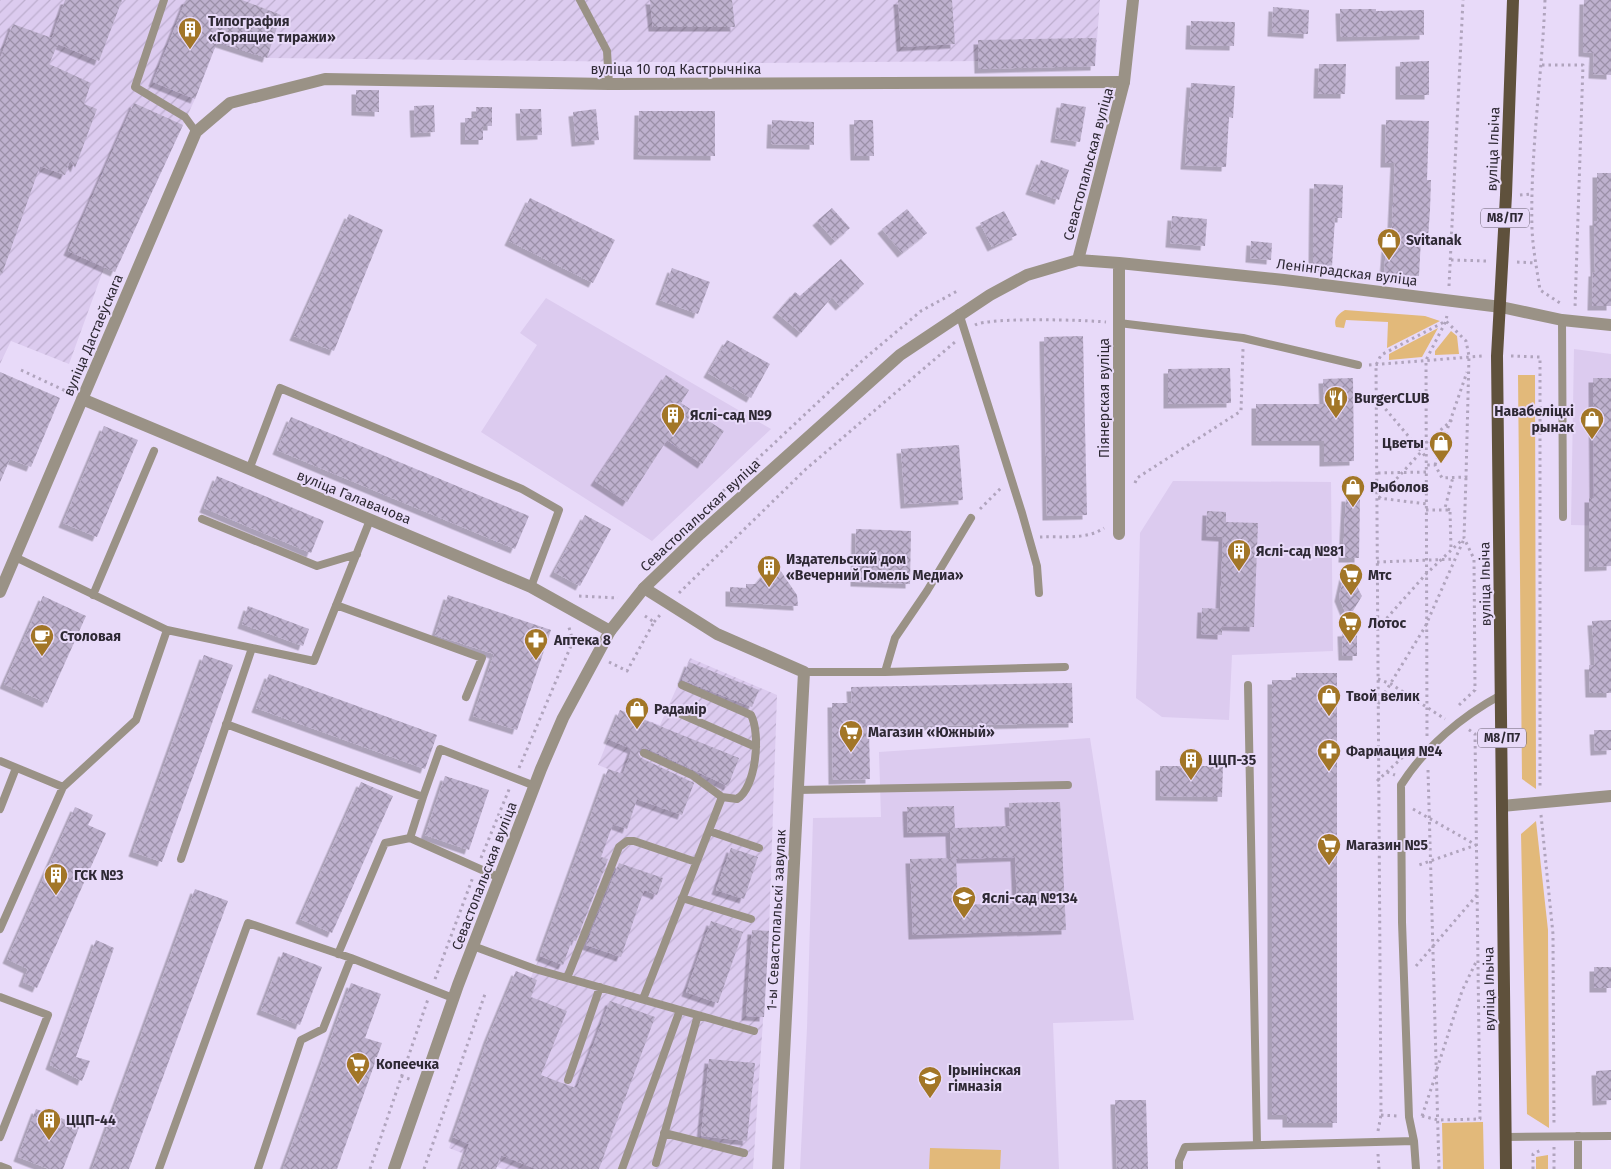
<svg xmlns="http://www.w3.org/2000/svg" width="1611" height="1169" font-family="'Fira Sans',sans-serif">
<style>
.built{fill:#dccbef}
.industrial{fill:url(#industrial-furrows)}
.grass{fill:#e2b97a}
.building{fill:url(#building-cross-hatch);fill-rule:evenodd;filter:url(#shadow)}
.lines{fill:none;stroke-linecap:round;stroke-linejoin:round}
.path{stroke:#b0a4bd;stroke-width:3;stroke-dasharray:2.5 4;stroke-linecap:butt}
.service{stroke:#9a9286;stroke-width:8}
.minor{stroke:#9a9286;stroke-width:12}
.tertiary{stroke:#9a9286;stroke-width:12}
.primary{stroke:#5f513c;stroke-width:12}
.labels{text-anchor:middle;stroke-width:4;stroke-linejoin:round;paint-order:stroke}
.shield{fill:#e8daf9;stroke:#665e6f;stroke-width:1}
.shield-label{font-size:12px;font-weight:bold;fill:#2e2934}
.poi-label{font-size:14px;font-weight:bold;fill:#2e2934;stroke:#e8daf9;text-anchor:start}
.street-label{font-size:14px;fill:#2e2934;stroke:#e8daf9}
</style>
<defs>
<pattern id="industrial-furrows" width="10" height="10" patternUnits="userSpaceOnUse" patternTransform="scale(1.25)"><rect width="10" height="10" fill="#dccbef"/><path d="M-1 1l2-2M0 10L10 0M9 11l2-2" fill="none" stroke="#bdaece"/></pattern>
<pattern id="building-cross-hatch" width="8" height="8" patternUnits="userSpaceOnUse" patternTransform="scale(1.25)"><rect width="8" height="8" fill="#beb1ce"/><path d="M0 0l8 8M0 8l8-8" fill="none" stroke="#9b90a8"/></pattern>
<filter id="shadow"><feDropShadow dx="-4.5" dy="4.5" stdDeviation="0" flood-color="#0004"/></filter>
</defs>
<rect width="100%" height="100%" fill="#e8daf9"/>
<!-- built -->
<path class="built" d="M546,298L771,429L652,541L481,432L537,345L520,333Z
M1574,349L1611,354V526L1571,525Z
M1173,481L1331,482L1333,651L1232,655L1229,720L1162,717L1136,698L1140,533Z
M1090,738L1134,1020L1053,1023L1059,1169H800L807,1028L813,818L881,817L879,752Z"/>
<!-- industrial -->
<path class="industrial" d="M0,0H1100L1095,66L979,69V61L754,63L267,58L217,43L195,99L115,272L104,268L69,364L11,341L0,364Z
M690,658L777,695L769,931L753,1169H503L449,1148L488,1038L516,971L531,977L540,956L608,769L598,765L620,710L660,725Z"/>
<!-- grass -->
<path class="grass" d="M1345,310L1425,316L1440,321L1387,348L1388,322L1346,320L1344,328L1336,327C1333,319 1338,314 1345,310Z
M1438,328L1422,357L1389,360V354Z
M1451,331L1457,336L1459,354L1435,355V351Z
M1518,375H1535L1536,789L1522,779Z
M1536,821L1548,930L1549,1128L1527,1114L1521,834Z
M1483,1122L1484,1169H1443L1442,1123Z
M930,1148L1001,1150L1000,1169H929Z
M1548,1155V1169H1536V1157Z"/>
<!-- building -->
<path class="building" d="M65,0H122L99,61L58,44L49,64L91,83L84,104L97,109L75,168L70,160L65,175L40,166L2,274H0V59L13,24L52,38Z
M186,0H242L281,15L267,58L217,42L195,99L153,82Z
M650,0H732L735,27H653Z
M898,0H952L955,44L901,47Z
M1584,0H1611V75L1593,74L1594,53L1583,52Z
M1273,7L1309,10L1308,34L1272,32Z
M1340,9H1376V11L1424,10V35L1341,37Z
M1191,21L1235,22L1234,46L1190,45Z
M1096,38L1095,66L979,69L978,40Z
M1429,61V95H1400V62Z
M1319,64H1346L1345,94H1318Z
M1191,83L1235,86L1233,118L1229,117L1226,167L1185,165Z
M356,90H379V112L356,111Z
M134,103L183,125L115,272L68,251Z
M1061,103L1086,107L1080,142L1055,138Z
M434,105L435,132L415,133L414,106Z
M476,107H492V126H483V140H465V118H476Z
M520,109H541L542,135L521,136Z
M596,109L599,140L576,142L573,112Z
M639,111H715V156L638,155Z
M772,120L814,122V145L771,144Z
M854,120H873L874,156H855Z
M1386,120L1429,121L1427,180H1431L1430,210L1428,238H1421L1419,276L1384,274L1386,247H1391L1395,163H1385Z
M1041,160L1069,170L1059,200L1030,190Z
M1597,173H1611V306H1592L1593,272H1595L1594,221H1597Z
M1314,184L1343,185L1342,218H1335L1332,267L1313,266Z
M530,198L615,240L593,283L509,241Z
M832,208L850,228L835,241L817,221Z
M907,209L927,233L902,253L882,229Z
M1004,211L1017,235L992,247L980,223Z
M349,214L383,230L334,351L294,336Z
M1172,216L1207,219L1205,246L1170,243Z
M1251,241L1272,243L1271,260L1250,258Z
M841,259L864,284L840,306L832,297L801,333L777,313L795,292L800,296Z
M672,268L710,282L698,314L660,300Z
M1083,336L1087,515L1047,516L1044,337Z
M727,340L770,364L751,398L708,373Z
M1230,368L1231,403L1168,404V369Z
M0,372L60,398L31,467L10,459L0,482Z
M666,375L689,390L681,403L724,431L702,464L667,440L627,502L595,481Z
M1353,378L1354,461L1324,462V441H1256V404H1324L1323,379Z
M1593,378H1611V566L1589,567V498H1594Z
M291,417L529,516L515,549L277,450Z
M104,426L138,440L97,537L63,523Z
M959,445L963,500L905,504L901,449Z
M217,476L324,521L311,553L204,508Z
M1346,497L1360,498L1359,558H1343Z
M1207,511L1226,512V522L1258,523L1254,627L1222,626V635L1201,634L1202,608L1220,609L1223,537L1206,536Z
M585,515L611,529L580,586L554,572Z
M856,529L911,531L910,584L855,582Z
M1346,566L1362,596L1348,619L1339,597Z
M768,569L780,570L797,595L798,606L730,602V587L746,588V584H756Z
M448,595L551,630L517,730L473,716L494,654L435,635Z
M43,596L86,616L47,703L4,684Z
M248,606L309,629L303,646L242,624Z
M1611,620V693H1590L1589,665H1595L1592,621Z
M1357,631V656H1343L1342,632Z
M204,655L233,665L162,862L133,852Z
M689,662L759,690L752,707L682,680Z
M1296,673H1337V1123H1287V1115H1272V680H1296Z
M269,674L437,735L425,769L256,708Z
M1072,683L1073,723L869,727L870,779L833,780L832,703H852L851,687Z
M620,710L739,758L728,786L646,748L640,749L638,753L641,758L694,783L682,815L637,799L627,829L613,824L601,857L608,859L576,941L572,940L563,965L540,956L608,769L623,774L632,749L608,739Z
M1594,730H1611V750L1595,751Z
M1160,766H1223L1222,797L1160,796Z
M445,776L489,790L469,850L425,835Z
M361,782L393,796L332,933L300,919Z
M1060,802L1066,930L913,935L910,859L951,858L950,832L908,833L907,807L954,806L955,828L1010,826L1009,803ZM1015,857L1017,903L958,905L956,859Z
M75,807L93,815L88,825L106,833L37,988L23,982L28,969L7,959Z
M731,848L758,857L744,899L716,890Z
M619,863L663,878L657,895L644,890L621,957L586,945Z
M195,889L228,901L129,1169H92Z
M711,921L743,932L718,1003L686,992Z
M752,930L769,931L764,1017L746,1016Z
M96,940L114,948L76,1057L90,1061L82,1081L50,1065Z
M283,952L322,967L300,1025L261,1010Z
M1594,967H1611V988H1594Z
M516,971L537,980L531,997L567,1011L541,1075L567,1085L577,1088L610,1001L655,1017L599,1169H536L501,1155L496,1169H460L469,1144L453,1137L488,1038Z
M351,983L381,994L365,1038L382,1043L337,1169H283Z
M709,1059L755,1063L747,1141L701,1136Z
M1611,1070V1100L1597,1101L1596,1071Z
M1115,1100H1146L1148,1169H1117Z
M36,1109L80,1125L63,1169H49L18,1157Z"/>
<g class="lines">
<!-- path -->
<path class="path" d="M1545,0C1542,77 1530,153 1532,229C1533,250 1537,270 1540,290L1560,303
M1542,65H1583L1575,308
M1520,195L1532,194
M1451,260L1488,261
M1517,262L1536,263
M1449,286L1463,0
M975,325C989,317 1086,320 1106,322
M1511,356L1540,357V789
M1369,365L1483,356
M21,370L70,393
M1377,399L1426,457
M1426,443L1452,420
M1435,465L1467,372
M1378,473L1427,472
M1135,483L1137,478L1241,411L1243,349
M1378,498L1427,504
M1379,498L1422,451
M704,509L864,359L921,311L959,290
M980,509L1002,487
M1426,510H1450L1451,550
M1450,510L1445,508L1453,477
M1040,537C1060,536 1087,540 1104,528
M1377,562L1455,559
M679,593L806,469L955,342
M579,596L618,598
M654,622L660,615
M1378,628L1426,574L1462,540
M609,662L627,671L654,622L642,614
M1378,679L1391,684L1445,719
M1378,704L1425,627L1464,539
M1459,705L1475,690L1474,559L1464,538L1466,477
M1427,736L1426,360L1446,321L1447,315
M519,768L573,641L568,624
M1428,770L1439,1169
M1387,772L1395,775
M1377,781L1405,755
M1413,809L1476,845L1416,866
M1541,815L1553,934L1554,1126
M481,858L510,787
M1416,966L1477,895
M435,979L473,877
M1437,1069L1462,991L1477,960
M401,1076L412,1080
M1381,1115L1398,1116
M1422,1116L1438,1120L1480,1119L1475,734L1468,729
M1422,1116L1435,1077
M1378,1131L1381,1115L1376,365L1381,355L1446,321L1466,341L1469,356L1466,477L1442,478L1435,465H1427
M1378,1154L1379,1169
M370,1169L428,999
M424,1169L485,994
M1533,1169V1154L1541,1150
M1554,1169V1147"/>
<!-- service -->
<path class="service" d="M164,0L135,87L185,117L196,132
M580,0L607,51L609,84
M959,313L1022,513L1037,566L1039,593
M1562,320L1563,517
M1119,323L1243,338L1358,365
M249,470L280,388L522,489L559,510L531,587
M202,519L317,566L357,554
M15,557L167,630L314,661L370,520
M93,595L154,451
M336,605L482,658L466,697
M804,672H885L1065,667
M885,672L895,638L927,591L971,518
M1248,685L1257,1144
M674,711L756,747
M226,724L423,797L440,749L535,786
M644,753L692,775L722,797
M0,761L63,787
M797,790L1068,785
M423,797L410,838L498,877
M0,809L16,768
M709,831L759,848
M181,859L252,648
M682,898L751,919
M0,929L63,787L136,720L167,630
M473,946L535,969L754,1031
M338,954L385,843L410,838
M567,978L619,847L627,841H634L696,862
M0,997L48,1015L0,1137
M643,999L722,797L737,799C756,788 761,734 751,715L682,685
M568,1080L600,987
M664,1133L744,1153
M1578,1136V1169
M1506,1137L1611,1136
M656,1163L698,1015
M0,1166L8,1169
M159,1169L248,923L351,958
M258,1169L301,1040L323,1029L351,958L453,998
M622,1169L680,1010
M1179,1169V1161L1185,1147L1414,1141
M1416,1169L1414,1141L1409,1117L1402,922L1401,785C1425,747 1462,716 1501,695"/>
<!-- minor -->
<path class="minor" d="M1078,260L1119,263L1284,280L1501,307L1562,320L1611,325
M1119,263V534
M82,399L531,587L610,631
M644,588L717,634L804,672L778,1169
M0,592L196,132L230,103L325,79L609,84L1124,82
M1502,806L1611,796"/>
<!-- tertiary -->
<path class="tertiary" d="M394,1169L458,985L541,769L563,718L610,631L644,588L700,534L900,355L990,295L1027,275L1078,260L1124,82L1133,0"/>
<!-- primary -->
<path class="primary" d="M1506,1169L1497,356L1506,195L1513,0"/>
</g>
<!-- icons -->
<defs>
<g id="building-pin" transform="scale(1.25)"><path d="M0 17L-7.5 6A9.5 9.5 0 1 1 7.5 6Z" fill="#a27627" stroke="#e8daf9"/><path d="M-4-6H4V6H1V3H-1V6H-4ZM-2.5-4.3h1.7v1.8h-1.7ZM.8-4.3h1.7v1.8H.8ZM-2.5-1h1.7V.8h-1.7ZM.8-1h1.7V.8H.8Z" fill="#fff"/></g>
<g id="shop-pin" transform="scale(1.25)"><path d="M0 17L-7.5 6A9.5 9.5 0 1 1 7.5 6Z" fill="#a27627" stroke="#e8daf9"/><path d="M-5-2.5h2.3a2.7 3.5 0 0 1 5.4 0H5L5.5 6h-11ZM-1.5-2.5h3a1.5 2.3 0 0 0-3 0Z" fill="#fff"/></g>
<g id="restaurant-pin" transform="scale(1.25)"><path d="M0 17L-7.5 6A9.5 9.5 0 1 1 7.5 6Z" fill="#a27627" stroke="#e8daf9"/><path d="M-5-6h1v4h1v-4h1v4h1v-4h1v5L-1.5 .5V6h-2V.5L-5-1ZM5-6V6H3V1.5H1.5Q1.5-4 5-6Z" fill="#fff"/></g>
<g id="supermarket-pin" transform="scale(1.25)"><path d="M0 17L-7.5 6A9.5 9.5 0 1 1 7.5 6Z" fill="#a27627" stroke="#e8daf9"/><path d="M-6-5.5h2.5l.6 2H6L4.5 2H-2.5L-4.4-4H-6ZM-1.5 3.2a1.3 1.3 0 1 0 .1 0ZM3 3.2a1.3 1.3 0 1 0 .1 0Z" fill="#fff"/></g>
<g id="cafe-pin" transform="scale(1.25)"><path d="M0 17L-7.5 6A9.5 9.5 0 1 1 7.5 6Z" fill="#a27627" stroke="#e8daf9"/><path d="M-5.5-4.5H6V0H3Q3 3.5 0 3.5H-2.5Q-5.5 3.5-5.5 0ZM3-3.2v2h1.7v-2ZM-6 4.5H4V6H-6Z" fill="#fff"/></g>
<g id="pharmacy-pin" transform="scale(1.25)"><path d="M0 17L-7.5 6A9.5 9.5 0 1 1 7.5 6Z" fill="#a27627" stroke="#e8daf9"/><path d="M-2-6h4v4h4v4h-4v4h-4v-4h-4v-4h4Z" fill="#fff"/></g>
<g id="school-pin" transform="scale(1.25)"><path d="M0 17L-7.5 6A9.5 9.5 0 1 1 7.5 6Z" fill="#a27627" stroke="#e8daf9"/><path d="M0-5L7-2L0 1L-7-2ZM-4 1L0 2.5L4 1V4Q0 6-4 4Z" fill="#fff"/></g>
</defs>
<g fill-rule="evenodd">
<use href="#building-pin" x="190" y="29"/>
<use href="#shop-pin" x="1389" y="240"/>
<use href="#restaurant-pin" x="1336" y="398"/>
<use href="#building-pin" x="673" y="415"/>
<use href="#shop-pin" x="1592" y="419"/>
<use href="#shop-pin" x="1441" y="443"/>
<use href="#shop-pin" x="1353" y="487"/>
<use href="#building-pin" x="1239" y="551"/>
<use href="#building-pin" x="769" y="567"/>
<use href="#supermarket-pin" x="1351" y="575"/>
<use href="#supermarket-pin" x="1350" y="623"/>
<use href="#cafe-pin" x="42" y="636"/>
<use href="#pharmacy-pin" x="536" y="640"/>
<use href="#shop-pin" x="1329" y="696"/>
<use href="#shop-pin" x="637" y="709"/>
<use href="#supermarket-pin" x="851" y="732"/>
<use href="#pharmacy-pin" x="1329" y="751"/>
<use href="#building-pin" x="1191" y="760"/>
<use href="#supermarket-pin" x="1329" y="845"/>
<use href="#building-pin" x="56" y="875"/>
<use href="#school-pin" x="964" y="898"/>
<use href="#supermarket-pin" x="358" y="1064"/>
<use href="#school-pin" x="930" y="1078"/>
<use href="#building-pin" x="49" y="1120"/>
</g>
<g class="labels">
<!-- shield labels -->
<g class="shield">
<rect x="1481" y="208.5" width="48" height="19" rx="4"/>
<rect x="1478" y="728.5" width="48" height="19" rx="4"/>
</g>
<g class="shield-label">
<text x="1505" y="222">М8/П7</text>
<text x="1502" y="742">М8/П7</text>
</g>
<!-- poi labels -->
<g class="poi-label">
<text x="208" y="26">Типография<tspan x="208" dy="16">«Горящие тиражи»</tspan></text>
<text x="1406" y="245">Svitanak</text>
<text x="1354" y="403">BurgerCLUB</text>
<text x="1574" y="416" text-anchor="end">Навабеліцкі<tspan x="1574" dy="16">рынак</tspan></text>
<text x="690" y="420">Яслі-сад №9</text>
<text x="1424" y="448" text-anchor="end">Цветы</text>
<text x="1370" y="492">Рыболов</text>
<text x="1256" y="556">Яслі-сад №81</text>
<text x="786" y="564">Издательский дом<tspan x="786" dy="16">«Вечерний Гомель Медиа»</tspan></text>
<text x="1368" y="580">Мтс</text>
<text x="1368" y="628">Лотос</text>
<text x="60" y="641">Столовая</text>
<text x="554" y="645">Аптека 8</text>
<text x="1346" y="701">Твой велик</text>
<text x="654" y="714">Радамір</text>
<text x="868" y="737">Магазин «Южный»</text>
<text x="1346" y="756">Фармация №4</text>
<text x="1208" y="765">ЦЦП-35</text>
<text x="1346" y="850">Магазин №5</text>
<text x="74" y="880">ГСК №3</text>
<text x="982" y="903">Яслі-сад №134</text>
<text x="376" y="1069">Копеечка</text>
<text x="948" y="1075">Ірынінская<tspan x="948" dy="16">гімназія</tspan></text>
<text x="66" y="1125">ЦЦП-44</text>
</g>
<!-- street labels -->
<g class="street-label">
<text x="676" y="74">вуліца 10 год Кастрычніка</text>
<text transform="translate(1493 149) rotate(-88)" y="5">вуліца Ільіча</text>
<text transform="translate(1088 164) rotate(-75)" y="5">Севастопальская вуліца</text>
<text transform="translate(1347 272) rotate(7)" y="5">Ленінградская вуліца</text>
<text transform="translate(93 335) rotate(-67)" y="5">вуліца Дастаеўскага</text>
<text transform="translate(1104 398) rotate(-90)" y="5">Піянерская вуліца</text>
<text transform="translate(354 497) rotate(22)" y="5">вуліца Галавачова</text>
<text transform="translate(700 515) rotate(-43)" y="5">Севастопальская вуліца</text>
<text transform="translate(1485 584) rotate(-91)" y="5">вуліца Ільіча</text>
<text transform="translate(484 876) rotate(-69)" y="5">Севастопальская вуліца</text>
<text transform="translate(776 920) rotate(-87)" y="5">1-ы Севастопальскі завулак</text>
<text transform="translate(1489 989) rotate(-91)" y="5">вуліца Ільіча</text>
</g>
</g>
</svg>
